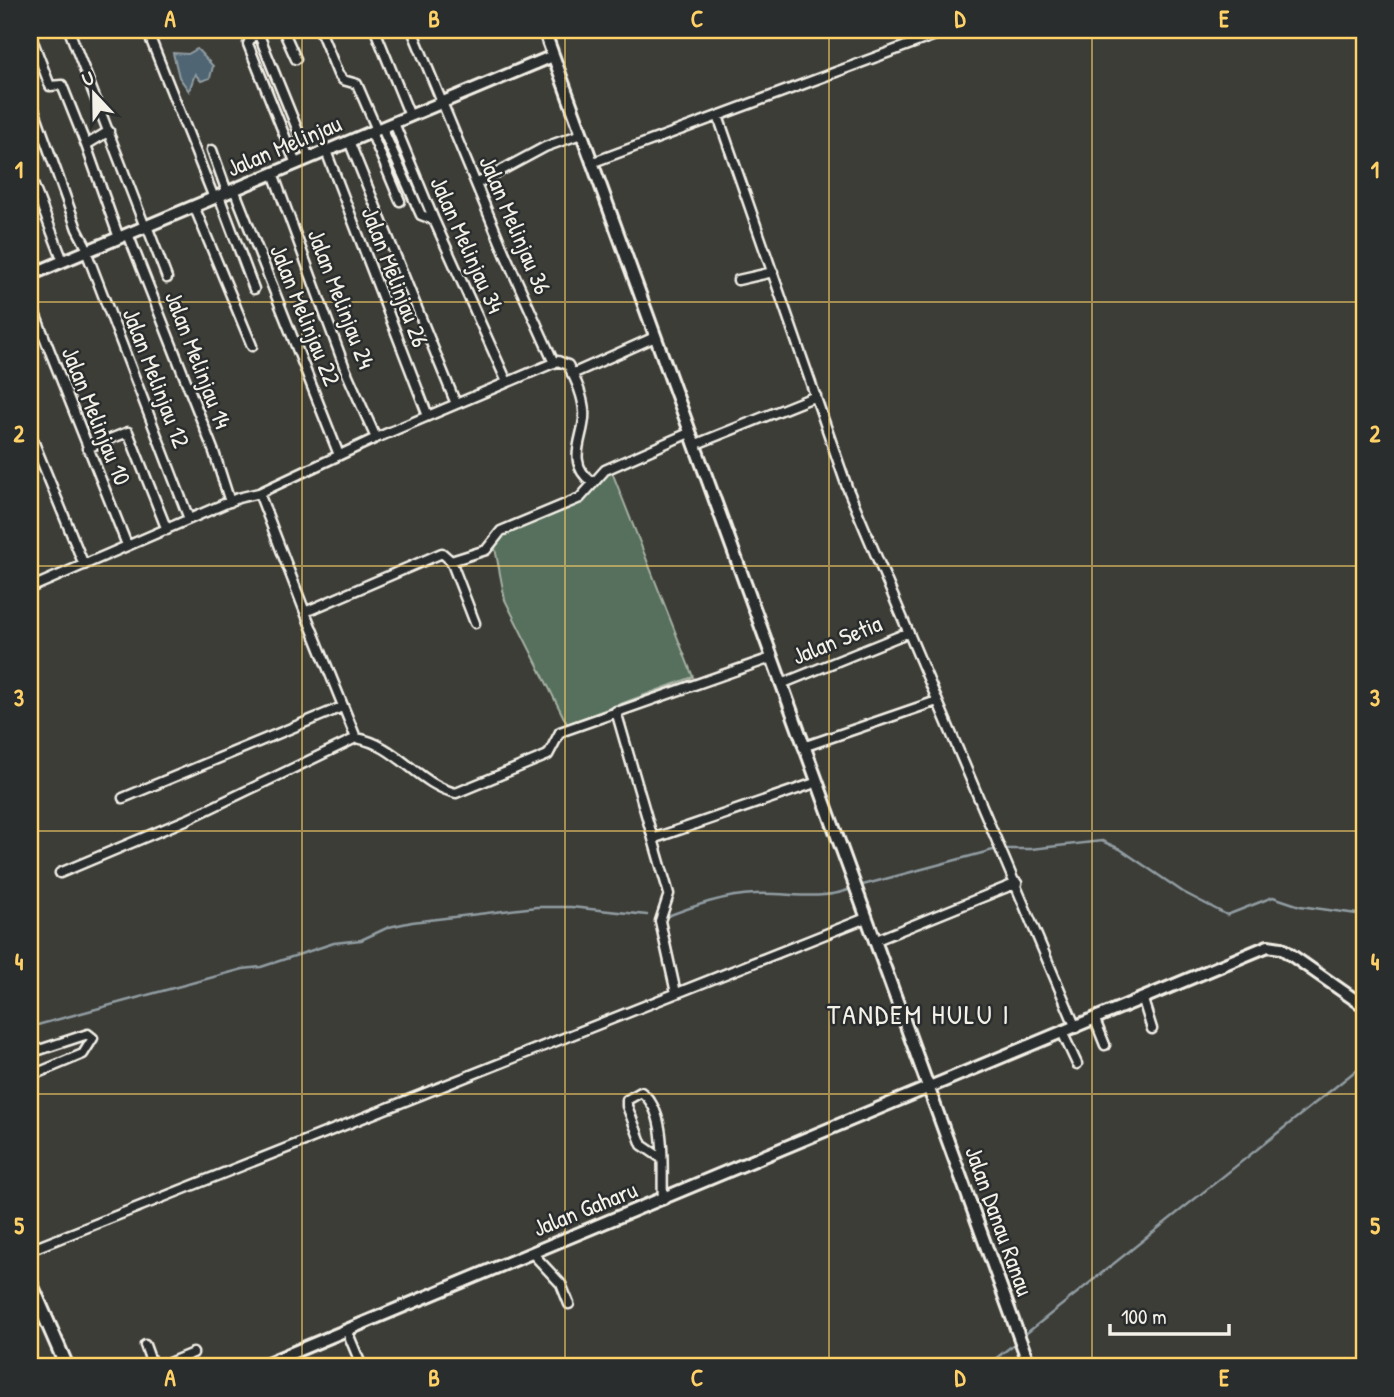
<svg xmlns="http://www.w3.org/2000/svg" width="1394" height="1397" font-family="'Patrick Hand',sans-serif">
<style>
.green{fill:#566f5d;stroke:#a5b0a2;stroke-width:2}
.water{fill:#4f6573;stroke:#919da2;stroke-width:2}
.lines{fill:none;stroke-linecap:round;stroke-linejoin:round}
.stream{stroke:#919da2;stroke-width:2.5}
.minor-casing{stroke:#f4f1e8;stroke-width:13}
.tertiary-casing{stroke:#f4f1e8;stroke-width:16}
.primary-casing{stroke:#f4f1e8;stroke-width:18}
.minor{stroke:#2a2d2e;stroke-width:8}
.tertiary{stroke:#2a2d2e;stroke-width:10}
.primary{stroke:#2a2d2e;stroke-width:12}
.grid{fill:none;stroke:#ffd166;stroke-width:2;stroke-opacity:0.55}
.labels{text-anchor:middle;stroke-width:5;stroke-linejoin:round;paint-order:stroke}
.street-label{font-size:24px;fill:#f4f1e8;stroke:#2a2d2e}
.quarter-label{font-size:28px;letter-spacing:2px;fill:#f4f1e8;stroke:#2a2d2e}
.neatline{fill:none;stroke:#ffd166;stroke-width:2.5}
.grid-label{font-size:23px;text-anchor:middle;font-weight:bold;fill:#ffd166}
</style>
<rect width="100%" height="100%" fill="#3d3d38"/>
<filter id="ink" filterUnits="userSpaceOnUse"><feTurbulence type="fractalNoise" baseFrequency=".0143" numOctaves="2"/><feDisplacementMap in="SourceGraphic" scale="14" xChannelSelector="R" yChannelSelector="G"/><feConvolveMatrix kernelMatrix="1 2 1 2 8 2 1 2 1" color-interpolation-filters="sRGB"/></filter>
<g filter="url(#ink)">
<!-- green -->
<path class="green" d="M612,472L693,677L567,724L505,600L495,548L499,535L585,497L601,478Z"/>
<!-- water -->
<path class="water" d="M197,49L213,66L210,78L201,81L195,74L189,91L179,77L173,53L188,54Z"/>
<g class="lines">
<!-- stream -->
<path class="stream" d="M1004,849H1031L1102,841L1120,849L1183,892L1227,915L1273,897L1300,906L1364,915
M859,886L997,849
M665,917C694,906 724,895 755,894C788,892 822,902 853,888
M30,1027L243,969L261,967L334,943L361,940L389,927L412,922L536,907H571L647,915
M1023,1336L1364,1064
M985,1367L1018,1341"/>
<!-- minor casing -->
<g class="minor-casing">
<path id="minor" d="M69,30L145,227
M147,30L214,198
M257,30L309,158
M283,30L296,59
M320,30L338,74L343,80L357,84L377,130
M375,30L410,116
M412,30L505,254L554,363
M259,34L251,37L248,44L296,164
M34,44L50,86L62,85L86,145
M30,98L77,229L88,250
M718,116L847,487L1076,1028
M394,123L434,220L507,382
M382,128L421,215L434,220
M109,131L86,145L119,238
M371,132L400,201
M349,141L456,404
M212,150L227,192
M326,151L428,416
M591,163L949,30
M273,173L346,371L376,438
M30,176L63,261
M476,184L545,147L581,134
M234,189L339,455
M219,196L254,289
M194,206L252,346
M147,226L167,278
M128,234L214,452L230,502
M30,245L39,271
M86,251L189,519
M738,280L773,272
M30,301L127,545
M572,374L655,337
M30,433L84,565
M694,445L816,396
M87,448L128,432L167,530
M259,493L305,612
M451,561L486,550L501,531L580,498L605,470L689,433
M30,588L238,498L259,493L376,438L558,361L568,365C575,378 583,396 584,411C587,434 563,461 592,482
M781,684L907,633
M616,711L669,894L660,921L676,993
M356,738L305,612L442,553L451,561L475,623
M803,747L937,701
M123,798L342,707
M655,838L815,783
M60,873L188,819L356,738C396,744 419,785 456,793L548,755L560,732L771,658
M874,941L1017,883
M1143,1000L1152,1029
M1095,1020L1105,1045
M1063,1034L1077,1064
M30,1053L88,1034L93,1038L83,1054L30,1076
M661,1158L642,1145L627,1106V1100L641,1092C669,1112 661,1169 663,1200
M30,1250L866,918
M533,1254L561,1284L569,1304
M347,1331L362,1367
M145,1345L153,1367
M159,1367L193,1353"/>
</g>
<!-- tertiary casing -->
<g class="tertiary-casing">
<path id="tertiary" d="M544,30L1030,1367
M30,275L553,56
M258,1367L1268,946L1281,948L1364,1006"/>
</g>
<!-- primary casing -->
<g class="primary-casing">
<path id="primary" d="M30,1282L67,1367"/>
</g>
<!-- minor -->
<use href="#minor" class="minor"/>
<!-- tertiary -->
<use href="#tertiary" class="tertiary"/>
<!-- primary -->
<use href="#primary" class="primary"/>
</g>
</g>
<!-- grid -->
<path class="grid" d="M302,30V1367M565,30V1367M829,30V1367M1092,30V1367M30,302H1364M30,566H1364M30,831H1364M30,1094H1364"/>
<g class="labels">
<!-- street labels -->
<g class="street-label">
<text transform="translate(284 146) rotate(-23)" y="8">Jalan Melinjau</text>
<text transform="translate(515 225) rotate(67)" y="8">Jalan Melinjau 36</text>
<text transform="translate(467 245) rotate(66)" y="8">Jalan Melinjau 34</text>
<text transform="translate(395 277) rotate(69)" y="8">Jalan Melinjau 26</text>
<text transform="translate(341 299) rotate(69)" y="8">Jalan Melinjau 24</text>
<text transform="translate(305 315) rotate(68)" y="8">Jalan Melinjau 22</text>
<text transform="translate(198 360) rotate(69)" y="8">Jalan Melinjau 14</text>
<text transform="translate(156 378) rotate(69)" y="8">Jalan Melinjau 12</text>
<text transform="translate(96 416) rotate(68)" y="8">Jalan Melinjau 10</text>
<text transform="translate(837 640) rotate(-22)" y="8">Jalan Setia</text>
<text transform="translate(585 1209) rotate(-22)" y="8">Jalan Gaharu</text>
<text transform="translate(999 1221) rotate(70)" y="8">Jalan Danau Ranau</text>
</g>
<!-- quarter labels -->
<g class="quarter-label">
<text x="919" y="1024">TANDEM HULU I</text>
</g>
</g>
<!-- margin -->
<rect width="1394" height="1397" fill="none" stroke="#2a2d2e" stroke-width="77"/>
<!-- north arrow -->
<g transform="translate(94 94) rotate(338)" stroke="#2a2d2e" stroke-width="5" paint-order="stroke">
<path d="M0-5L12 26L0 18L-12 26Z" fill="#f4f1e8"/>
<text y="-10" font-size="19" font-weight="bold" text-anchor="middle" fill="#f4f1e8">U</text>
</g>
<!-- scale -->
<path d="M1110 1324v10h119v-10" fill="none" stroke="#f4f1e8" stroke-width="3.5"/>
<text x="1121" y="1324" font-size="21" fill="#f4f1e8" stroke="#2a2d2e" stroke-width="5" paint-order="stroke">100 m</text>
<rect x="38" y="38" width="1318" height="1320" class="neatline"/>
<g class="grid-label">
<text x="170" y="27">A</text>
<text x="434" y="27">B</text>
<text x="697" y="27">C</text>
<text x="960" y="27">D</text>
<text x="1224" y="27">E</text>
<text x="19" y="178">1</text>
<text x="1375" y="178">1</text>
<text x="19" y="442">2</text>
<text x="1375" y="442">2</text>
<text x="19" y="706">3</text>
<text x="1375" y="706">3</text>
<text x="19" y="970">4</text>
<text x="1375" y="970">4</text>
<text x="19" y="1234">5</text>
<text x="1375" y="1234">5</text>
<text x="170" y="1386">A</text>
<text x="434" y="1386">B</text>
<text x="697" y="1386">C</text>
<text x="960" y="1386">D</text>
<text x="1224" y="1386">E</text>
</g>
</svg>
